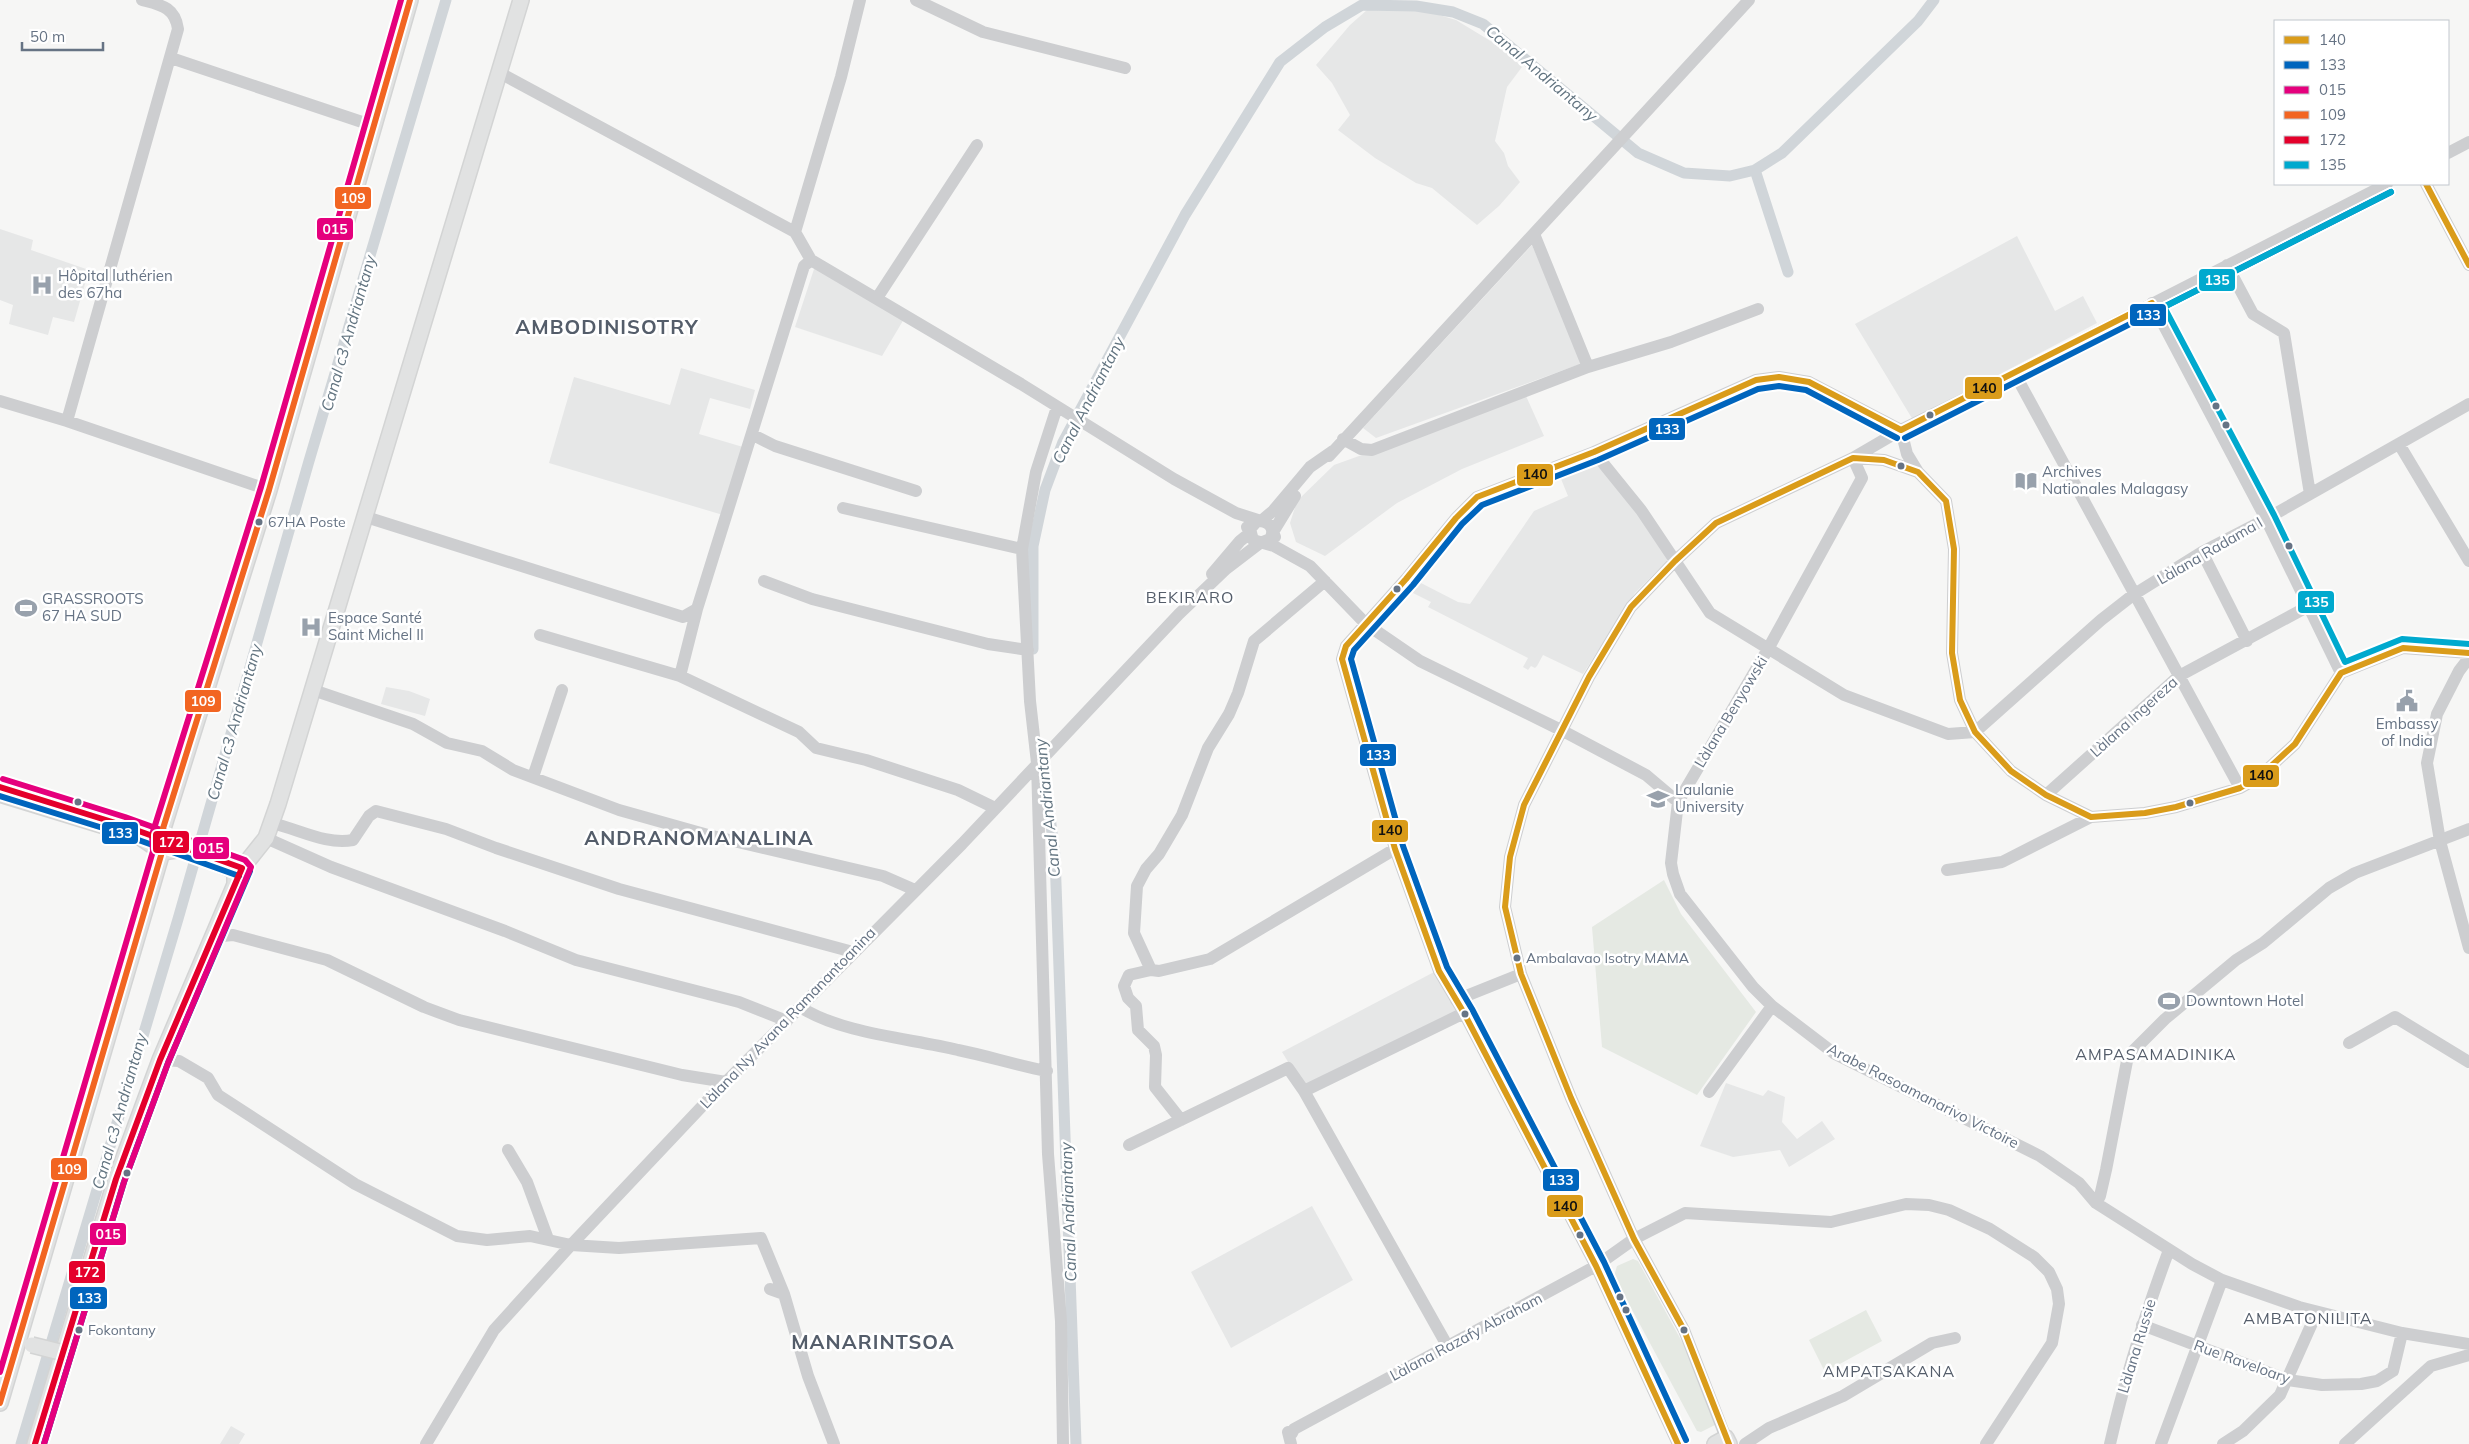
<svg xmlns="http://www.w3.org/2000/svg" width="2469" height="1444" font-family="Mulish,sans-serif">
<style>
.built{fill:#e6e7e7}
.green{fill:#e5e9e3}
.lines{fill:none;stroke-linecap:round;stroke-linejoin:round}
.canal{stroke:#d0d5d9;stroke-width:11}
.major-casing{stroke:#d3d4d4;stroke-width:18}
.minor{stroke:#cdced0;stroke-width:12}
.major{stroke:#e1e2e2;stroke-width:15}
.major-bridge-casing{stroke:#d3d4d4;stroke-width:18;stroke-linecap:butt}
.major-bridge{stroke:#e1e2e2;stroke-width:15}
.bus-1-casing{stroke:#fff;stroke-width:10}
.bus-2-casing{stroke:#fff;stroke-width:10}
.bus-3-casing{stroke:#fff;stroke-width:10}
.bus-4-casing{stroke:#fff;stroke-width:10}
.bus-5-casing{stroke:#fff;stroke-width:10}
.bus-6-casing{stroke:#fff;stroke-width:10}
.bus-1{stroke:#da9c1a;stroke-width:6}
.bus-2{stroke:#0065bd;stroke-width:6}
.bus-3{stroke:#e5007d;stroke-width:6}
.bus-4{stroke:#f26522;stroke-width:6}
.bus-5{stroke:#e4002b;stroke-width:6}
.bus-6{stroke:#00a9ce;stroke-width:6}
.bus-dot{fill:#667384;stroke:#fff;stroke-width:2}
.labels{text-anchor:middle;stroke-width:5;stroke-linejoin:round;paint-order:stroke}
.bus-label{font-size:14px;fill:#667384;stroke:#fff;text-anchor:start}
.poi-label{font-size:15px;fill:#667384;stroke:#fff;text-anchor:start}
.street-label{font-size:15px;fill:#667384;stroke:#fff}
.water-label{font-size:16px;font-style:italic;fill:#627480;stroke:#fff}
.neighbourhood-label{font-size:16px;letter-spacing:1px;fill:#545d6a;stroke:#fff}
.district-label{font-size:20px;font-weight:bold;letter-spacing:1px;fill:#545d6a;stroke:#fff}
.line-badge{stroke:#fff;stroke-width:2}
.badge-label{font-size:14px;text-anchor:middle;font-weight:bold;fill:#fff}
.pale-badge-label{font-size:14px;text-anchor:middle;font-weight:bold;fill:#111}
</style>
<rect width="100%" height="100%" fill="#f6f6f5"/>
<!-- built -->
<path class="built" d="M1397,7L1419,9L1456,20L1502,48L1522,67L1507,87L1495,141L1504,153L1508,166L1520,182L1499,206L1477,225L1432,188L1416,183L1375,158L1338,130L1350,115L1332,83L1316,65L1350,25L1367,10Z
M0,229L33,240L31,250L89,270L74,322L53,317L48,335L9,324L13,305L0,300Z
M2017,236L2055,311L2083,296L2097,323L1913,420L1855,324Z
M1532,245L1583,363L1376,438L1363,428Z
M815,266L904,319L882,356L795,327Z
M681,368L755,390L750,409L710,398L699,434L743,447L723,515L549,463L574,377L670,405Z
M1526,396L1544,436L1462,469L1397,503L1325,556L1296,542L1290,523L1297,501L1334,465Z
M1594,455L1671,557L1635,593L1583,674L1543,655L1537,666L1535,668L1531,666L1528,670L1523,667L1528,658L1428,607L1431,602L1413,593L1419,582L1458,602L1470,604L1534,511L1568,496L1559,474Z
M386,687L409,691L430,699L425,716L381,704Z
M1436,971L1460,1014L1304,1088L1282,1052Z
M1726,1083L1763,1096L1768,1090L1785,1097L1782,1122L1797,1139L1822,1121L1835,1139L1789,1167L1780,1150L1733,1157L1700,1146Z
M1312,1206L1353,1280L1231,1348L1191,1272Z
M231,1426L245,1434L239,1444H220Z"/>
<!-- green -->
<path class="green" d="M1664,880L1681,914L1756,1012L1697,1095L1602,1047L1592,927Z
M1633,1259L1638,1261L1723,1417L1721,1422L1701,1432L1697,1431L1614,1276L1617,1266Z
M1866,1310L1882,1341L1825,1372L1809,1340Z"/>
<g class="lines">
<!-- canal -->
<path class="canal" d="M1755,170L1788,272
M1033,649V546L1045,490L1063,442L1185,215L1280,62L1325,27L1362,5L1416,6L1453,12L1483,24L1638,153L1684,173L1730,176L1755,170L1782,153L1918,21L1934,0
M1042,754L1055,856L1076,1444
M21,1444L178,919L309,461L446,0"/>
<!-- major casing -->
<g class="major-casing">
<path id="major" d="M0,794L140,837L162,852L183,849L235,871V883
M0,1403L162,852L160,838L269,490L410,0
M35,1444L116,1179L160,1060L242,868L266,838L278,804L521,0
M1715,1444L1726,1438L1729,1444"/>
</g>
<!-- minor -->
<path class="minor" d="M916,0L983,32L1125,68
M171,58L374,126
M498,72L795,232L811,260L1021,384L1174,479L1236,513L1261,521L1273,511L1310,467L1333,451
M2448,153L2469,142
M2426,184L2469,265
M795,232L841,77L860,0
M2227,265L2253,314L2284,333L2310,494
M877,298L977,145
M2152,303L2266,519L2341,673
M1588,367L1671,342L1758,309
M2015,374L2240,788
M0,401L67,421L269,490
M1057,407L1036,472L1022,549L1030,701L1037,763L1048,1154L1061,1321L1063,1444
M67,421L178,29C175,7 161,5 142,0
M753,435L775,446L916,491
M1343,439L1361,449L1372,450L1588,367L1534,234
M2399,444L2469,561
M1594,452L1641,510L1710,613L1844,695L1948,734L1975,732
M1329,456L1749,0
M1853,458L1862,478L1768,649L1678,802L1671,863L1673,874L1680,894L1753,987L1772,1006L1835,1054L2040,1156L2079,1183L2096,1203L2192,1264L2222,1280L2299,1307L2402,1333L2469,1344
M1853,458L1884,460L1918,472
M843,508L1022,549
M366,517L683,617L697,609L804,266L811,260
M1275,537L1273,532L1295,496
M2202,552L2247,641
M1212,574L1240,541L1250,533L1247,527
M764,581L812,599L988,644L1028,650
M1325,581L1254,641L1238,693L1229,714L1208,748L1182,815L1159,854L1146,869L1137,886L1134,933L1151,970L1159,971L1210,959L1395,849
M540,635L680,676L799,732L816,748L866,760L958,790L995,808
M2469,658L2459,671L2437,714L2427,763L2440,841L2469,948
M680,676L697,609
M313,690L413,724L447,743L482,751L513,770L619,810L708,835L883,876L915,890
M1975,732L2101,620L2133,595L2202,552L2266,519L2469,404
M533,777L562,690
M2046,795L2179,676L2309,606
M271,823C299,829 325,845 353,840L369,816L376,811L446,829L496,848L619,889L853,952
M266,838L331,867L505,931L576,960L739,1002L787,1021
M1947,870L2002,862L2091,817
M212,937L233,935L327,960L424,1007L459,1020L682,1075L726,1082
M1151,970L1129,975L1124,986L1128,998L1136,1006L1138,1030L1154,1046L1156,1055L1155,1087L1181,1120
M1456,1000L1521,974
M800,1007C843,1034 908,1038 958,1050C988,1056 1015,1065 1047,1071
M2349,1043L2395,1017L2469,1062
M160,1060L179,1061L208,1078L218,1095L355,1184L457,1236L487,1240L530,1236L571,1245L619,1248L761,1238L784,1294L808,1376L834,1444
M1304,1091L1464,1013
M1709,1092L1772,1006
M1129,1145L1288,1068L1304,1091L1448,1347
M508,1150L527,1182L548,1239
M2096,1203L2100,1196L2106,1170L2127,1061L2133,1051L2165,1019L2236,960L2263,943L2329,888L2355,873L2469,829
M770,1289L784,1294
M2142,1325L2288,1380L2322,1385L2361,1384L2377,1381L2393,1371L2402,1333
M1726,1438L1684,1330L1634,1239L1571,1098L1521,974L1505,907L1510,857L1524,805L1589,677L1631,607L1675,561L1716,523L1853,458L1901,430L2015,374L2387,184
M426,1444L494,1330L571,1245L708,1100L962,844L1179,614L1226,569L1260,543L1270,539C1276,529 1269,520 1257,521L1250,529L1253,540L1274,546L1310,566L1366,624L1420,661L1563,731L1646,775L1678,802
M1291,1444L1288,1432L1292,1433L1294,1429L1596,1266L1634,1239L1685,1213L1831,1222L1906,1204L1929,1205L1949,1210L1990,1229L2034,1257L2049,1272L2057,1289L2059,1304L2052,1343L1986,1444
M1678,1444L1596,1266L1464,1013L1439,971L1395,849L1342,659L1346,646L1406,579L1456,518L1477,497L1594,452L1756,380L1779,377L1809,382L1901,430L1907,454L1918,472L1946,501L1954,549L1952,653L1960,700L1975,732L2011,771L2046,795L2091,817L2145,813L2176,807L2240,788L2258,778L2295,744L2341,673L2403,648L2469,653
M1745,1444L1769,1428L1843,1396L1932,1343L1955,1338
M2110,1444C2125,1378 2145,1314 2169,1250
M2161,1444L2222,1280
M2223,1444L2243,1431L2280,1395L2317,1312
M2345,1444L2431,1366L2469,1355"/>
<!-- major -->
<use href="#major" class="major"/>
<!-- major-bridge casing -->
<g class="major-bridge-casing">
<path id="major-bridge" d="M32,1345L64,1353"/>
</g>
<!-- major-bridge -->
<use href="#major-bridge" class="major-bridge"/>
<!-- bus-1 casing -->
<g class="bus-1-casing">
<path id="bus-1" d="M2426,184L2469,265
M1678,1444L1596,1266L1464,1013L1439,971L1395,849L1342,659L1346,646L1406,579L1456,518L1477,497L1594,452L1756,380L1779,377L1809,382L1901,430L2152,303
M1729,1444L1684,1330L1634,1239L1571,1098L1521,974L1505,907L1510,857L1524,805L1589,677L1631,607L1675,561L1716,523L1853,458L1884,460L1918,472L1946,501L1954,549L1952,653L1960,700L1975,732L2011,771L2046,795L2091,817L2145,813L2176,807L2240,788L2258,778L2295,744L2341,673L2403,648L2469,653"/>
</g>
<!-- bus-2 casing -->
<g class="bus-2-casing">
<path id="bus-2" d="M1905,438L2391,192
M0,796L119,833L239,876
M1686,1440L1604,1262L1472,1009L1447,967L1403,846L1351,659L1354,650L1413,585L1462,524L1482,505L1598,460L1758,389L1779,386L1806,390L1897,438
M44,1444L124,1182L168,1063L250,871"/>
</g>
<!-- bus-3 casing -->
<g class="bus-3-casing">
<path id="bus-3" d="M3,779L125,817L245,860L251,867L168,1063L124,1182L44,1444
M0,1372L153,851L152,835L261,487L401,0"/>
</g>
<!-- bus-4 casing -->
<g class="bus-4-casing">
<path id="bus-4" d="M0,1403L162,852L160,838L269,490L410,0"/>
</g>
<!-- bus-5 casing -->
<g class="bus-5-casing">
<path id="bus-5" d="M0,787L122,825L242,868L160,1060L116,1179L35,1444"/>
</g>
<!-- bus-6 casing -->
<g class="bus-6-casing">
<path id="bus-6" d="M2391,192L2164,307L2274,515L2345,662L2402,639L2469,644"/>
</g>
<!-- bus-1 -->
<use href="#bus-1" class="bus-1"/>
<!-- bus-2 -->
<use href="#bus-2" class="bus-2"/>
<!-- bus-3 -->
<use href="#bus-3" class="bus-3"/>
<!-- bus-4 -->
<use href="#bus-4" class="bus-4"/>
<!-- bus-5 -->
<use href="#bus-5" class="bus-5"/>
<!-- bus-6 -->
<use href="#bus-6" class="bus-6"/>
</g>
<!-- icons -->
<defs>
<g id="hospital-bare" transform="scale(1.725)"><path d="M-5-5h3v3.5h4V-5h3V5h-3V1.5h-4V5h-3Z" fill="#98a1ac" stroke="#fff" stroke-width="2.5" paint-order="stroke"/></g>
<g id="library-bare" transform="scale(1.725)"><path d="M-6-4Q-3-5.5-.7-3.5V5Q-3 3-6 4ZM6-4Q3-5.5 .7-3.5V5Q3 3 6 4Z" fill="#98a1ac" stroke="#fff" stroke-width="2.5" paint-order="stroke"/></g>
<g id="stadium-bare" transform="scale(1.725)"><path d="M0-5a6.5 5 0 1 0 0 10a6.5 5 0 1 0 0-10ZM-3.5-1.8h7v3.6h-7Z" fill="#98a1ac" stroke="#fff" stroke-width="2.5" paint-order="stroke"/></g>
<g id="civic-bare" transform="scale(1.725)"><path d="M-.6-6.5H3V-4.5H.6V-3L4-1V1h2V6H-6V1h2V-1L-.6-3ZM-1.2 2.5V6h2.4V2.5Z" fill="#98a1ac" stroke="#fff" stroke-width="2.5" paint-order="stroke"/></g>
<g id="university-bare" transform="scale(1.725)"><path d="M0-5L7-2L0 1L-7-2ZM-4 1L0 2.5L4 1V4Q0 6-4 4Z" fill="#98a1ac" stroke="#fff" stroke-width="2.5" paint-order="stroke"/></g>
</defs>
<g fill-rule="evenodd">
<use href="#hospital-bare" x="42" y="285"/>
<use href="#library-bare" x="2026" y="481"/>
<use href="#stadium-bare" x="26" y="608"/>
<use href="#hospital-bare" x="311" y="627"/>
<use href="#civic-bare" x="2407" y="701"/>
<use href="#university-bare" x="1658" y="799"/>
<use href="#stadium-bare" x="2169" y="1001"/>
</g>
<!-- markers -->
<g class="bus-dot">
<circle cx="2216" cy="406" r="4.5"/>
<circle cx="1930" cy="415" r="4.5"/>
<circle cx="2226" cy="425" r="4.5"/>
<circle cx="1901" cy="466" r="4.5"/>
<circle cx="259" cy="522" r="4.5"/>
<circle cx="2289" cy="546" r="4.5"/>
<circle cx="1397" cy="589" r="4.5"/>
<circle cx="78" cy="802" r="4.5"/>
<circle cx="2190" cy="803" r="4.5"/>
<circle cx="1517" cy="958" r="4.5"/>
<circle cx="1465" cy="1014" r="4.5"/>
<circle cx="127" cy="1173" r="4.5"/>
<circle cx="1580" cy="1235" r="4.5"/>
<circle cx="1620" cy="1297" r="4.5"/>
<circle cx="1626" cy="1310" r="4.5"/>
<circle cx="79" cy="1330" r="4.5"/>
<circle cx="1684" cy="1330" r="4.5"/>
</g>
<g class="labels">
<!-- bus labels -->
<g class="bus-label">
<text x="268" y="527">67HA Poste</text>
<text x="1526" y="963">Ambalavao Isotry MAMA</text>
<text x="88" y="1335">Fokontany</text>
</g>
<!-- poi labels -->
<g class="poi-label">
<text x="58" y="281">Hôpital luthérien<tspan x="58" dy="17">des 67ha</tspan></text>
<text x="2042" y="477">Archives<tspan x="2042" dy="17">Nationales Malagasy</tspan></text>
<text x="42" y="604">GRASSROOTS<tspan x="42" dy="17">67 HA SUD</tspan></text>
<text x="328" y="623">Espace Santé<tspan x="328" dy="17">Saint Michel II</tspan></text>
<text x="2407" y="729" text-anchor="middle">Embassy<tspan x="2407" dy="17">of India</tspan></text>
<text x="1675" y="795">Laulanie<tspan x="1675" dy="17">University</tspan></text>
<text x="2186" y="1006">Downtown Hotel</text>
</g>
<!-- street labels -->
<g class="street-label">
<text transform="translate(2210 551) rotate(-30)" y="5">Làlana Radama I</text>
<text transform="translate(1731 712) rotate(-59)" y="5">Làlana Benyowski</text>
<text transform="translate(2134 717) rotate(-42)" y="5">Làlana Ingereza</text>
<text transform="translate(788 1018) rotate(-46)" y="5">Làlana Ny Avana Ramanantoanina</text>
<text transform="translate(1923 1096) rotate(27)" y="5">Arabe Rasoamanarivo Victoire</text>
<text transform="translate(1466 1337) rotate(-28)" y="5">Làlana Razafy Abraham</text>
<text transform="translate(2137 1346) rotate(-73)" y="5">Làlana Russie</text>
<text transform="translate(2242 1362) rotate(20)" y="5">Rue Raveloary</text>
</g>
<!-- water labels -->
<g class="water-label">
<text transform="translate(1542 73) rotate(40)" y="6">Canal Andriantany</text>
<text transform="translate(348 333) rotate(-74)" y="6">Canal c3 Andriantany</text>
<text transform="translate(1088 400) rotate(-63)" y="6">Canal Andriantany</text>
<text transform="translate(234 722) rotate(-74)" y="6">Canal c3 Andriantany</text>
<text transform="translate(1047 808) rotate(-96)" y="6">Canal Andriantany</text>
<text transform="translate(119 1111) rotate(-74)" y="6">Canal c3 Andriantany</text>
<text transform="translate(1068 1212) rotate(-92)" y="6">Canal Andriantany</text>
</g>
<!-- neighbourhood labels -->
<g class="neighbourhood-label">
<text x="1190" y="603">BEKIRARO</text>
<text x="2156" y="1060">AMPASAMADINIKA</text>
<text x="2308" y="1324">AMBATONILITA</text>
<text x="1889" y="1377">AMPATSAKANA</text>
</g>
<!-- district labels -->
<g class="district-label">
<text x="607" y="334">AMBODINISOTRY</text>
<text x="699" y="845">ANDRANOMANALINA</text>
<text x="873" y="1349">MANARINTSOA</text>
</g>
</g>
<g class="line-badge">
<rect x="334" y="186" width="38" height="24" rx="5" fill="#f26522"/>
<rect x="316" y="217" width="38" height="24" rx="5" fill="#e5007d"/>
<rect x="2198" y="268" width="38" height="24" rx="5" fill="#00a9ce"/>
<rect x="2129" y="303" width="38" height="24" rx="5" fill="#0065bd"/>
<rect x="1964" y="376" width="39" height="24" rx="5" fill="#da9c1a"/>
<rect x="1648" y="417" width="38" height="24" rx="5" fill="#0065bd"/>
<rect x="1516" y="463" width="38" height="24" rx="5" fill="#da9c1a"/>
<rect x="2297" y="590" width="38" height="24" rx="5" fill="#00a9ce"/>
<rect x="184" y="689" width="38" height="24" rx="5" fill="#f26522"/>
<rect x="1359" y="743" width="38" height="24" rx="5" fill="#0065bd"/>
<rect x="2242" y="764" width="38" height="24" rx="5" fill="#da9c1a"/>
<rect x="1371" y="819" width="38" height="24" rx="5" fill="#da9c1a"/>
<rect x="101" y="821" width="38" height="24" rx="5" fill="#0065bd"/>
<rect x="152" y="830" width="38" height="24" rx="5" fill="#e4002b"/>
<rect x="192" y="836" width="38" height="24" rx="5" fill="#e5007d"/>
<rect x="50" y="1157" width="38" height="24" rx="5" fill="#f26522"/>
<rect x="1542" y="1168" width="38" height="24" rx="5" fill="#0065bd"/>
<rect x="1546" y="1194" width="38" height="24" rx="5" fill="#da9c1a"/>
<rect x="89" y="1222" width="38" height="24" rx="5" fill="#e5007d"/>
<rect x="68" y="1260" width="38" height="24" rx="5" fill="#e4002b"/>
<rect x="69" y="1286" width="39" height="24" rx="5" fill="#0065bd"/>
</g>
<g class="badge-label">
<text x="353" y="203">109</text>
<text x="335" y="234">015</text>
<text x="2217" y="285">135</text>
<text x="2148" y="320">133</text>
<text x="1667" y="434">133</text>
<text x="2316" y="607">135</text>
<text x="203" y="706">109</text>
<text x="1378" y="760">133</text>
<text x="120" y="838">133</text>
<text x="171" y="847">172</text>
<text x="211" y="853">015</text>
<text x="69" y="1174">109</text>
<text x="1561" y="1185">133</text>
<text x="108" y="1239">015</text>
<text x="87" y="1277">172</text>
<text x="89" y="1303">133</text>
</g>
<g class="pale-badge-label">
<text x="1984" y="393">140</text>
<text x="1535" y="479">140</text>
<text x="2261" y="780">140</text>
<text x="1390" y="835">140</text>
<text x="1565" y="1211">140</text>
</g>
<!-- legend -->
<rect x="2274" y="20" width="175" height="165" fill="#ffffff" stroke="#c2c7ce"/>
<rect x="2284" y="36" width="25" height="8" fill="#da9c1a" stroke="#c2c7ce"/>
<text x="2319" y="45" font-size="15" fill="#667384">140</text>
<rect x="2284" y="61" width="25" height="8" fill="#0065bd" stroke="#c2c7ce"/>
<text x="2319" y="70" font-size="15" fill="#667384">133</text>
<rect x="2284" y="86" width="25" height="8" fill="#e5007d" stroke="#c2c7ce"/>
<text x="2319" y="95" font-size="15" fill="#667384">015</text>
<rect x="2284" y="111" width="25" height="8" fill="#f26522" stroke="#c2c7ce"/>
<text x="2319" y="120" font-size="15" fill="#667384">109</text>
<rect x="2284" y="136" width="25" height="8" fill="#e4002b" stroke="#c2c7ce"/>
<text x="2319" y="145" font-size="15" fill="#667384">172</text>
<rect x="2284" y="161" width="25" height="8" fill="#00a9ce" stroke="#c2c7ce"/>
<text x="2319" y="170" font-size="15" fill="#667384">135</text>
<!-- scale -->
<path d="M22 42v8h81v-8" fill="none" stroke="#667384" stroke-width="2.5"/>
<text x="30" y="42" font-size="15" fill="#667384" stroke="#ffffff" stroke-width="4" paint-order="stroke">50 m</text>
</svg>
